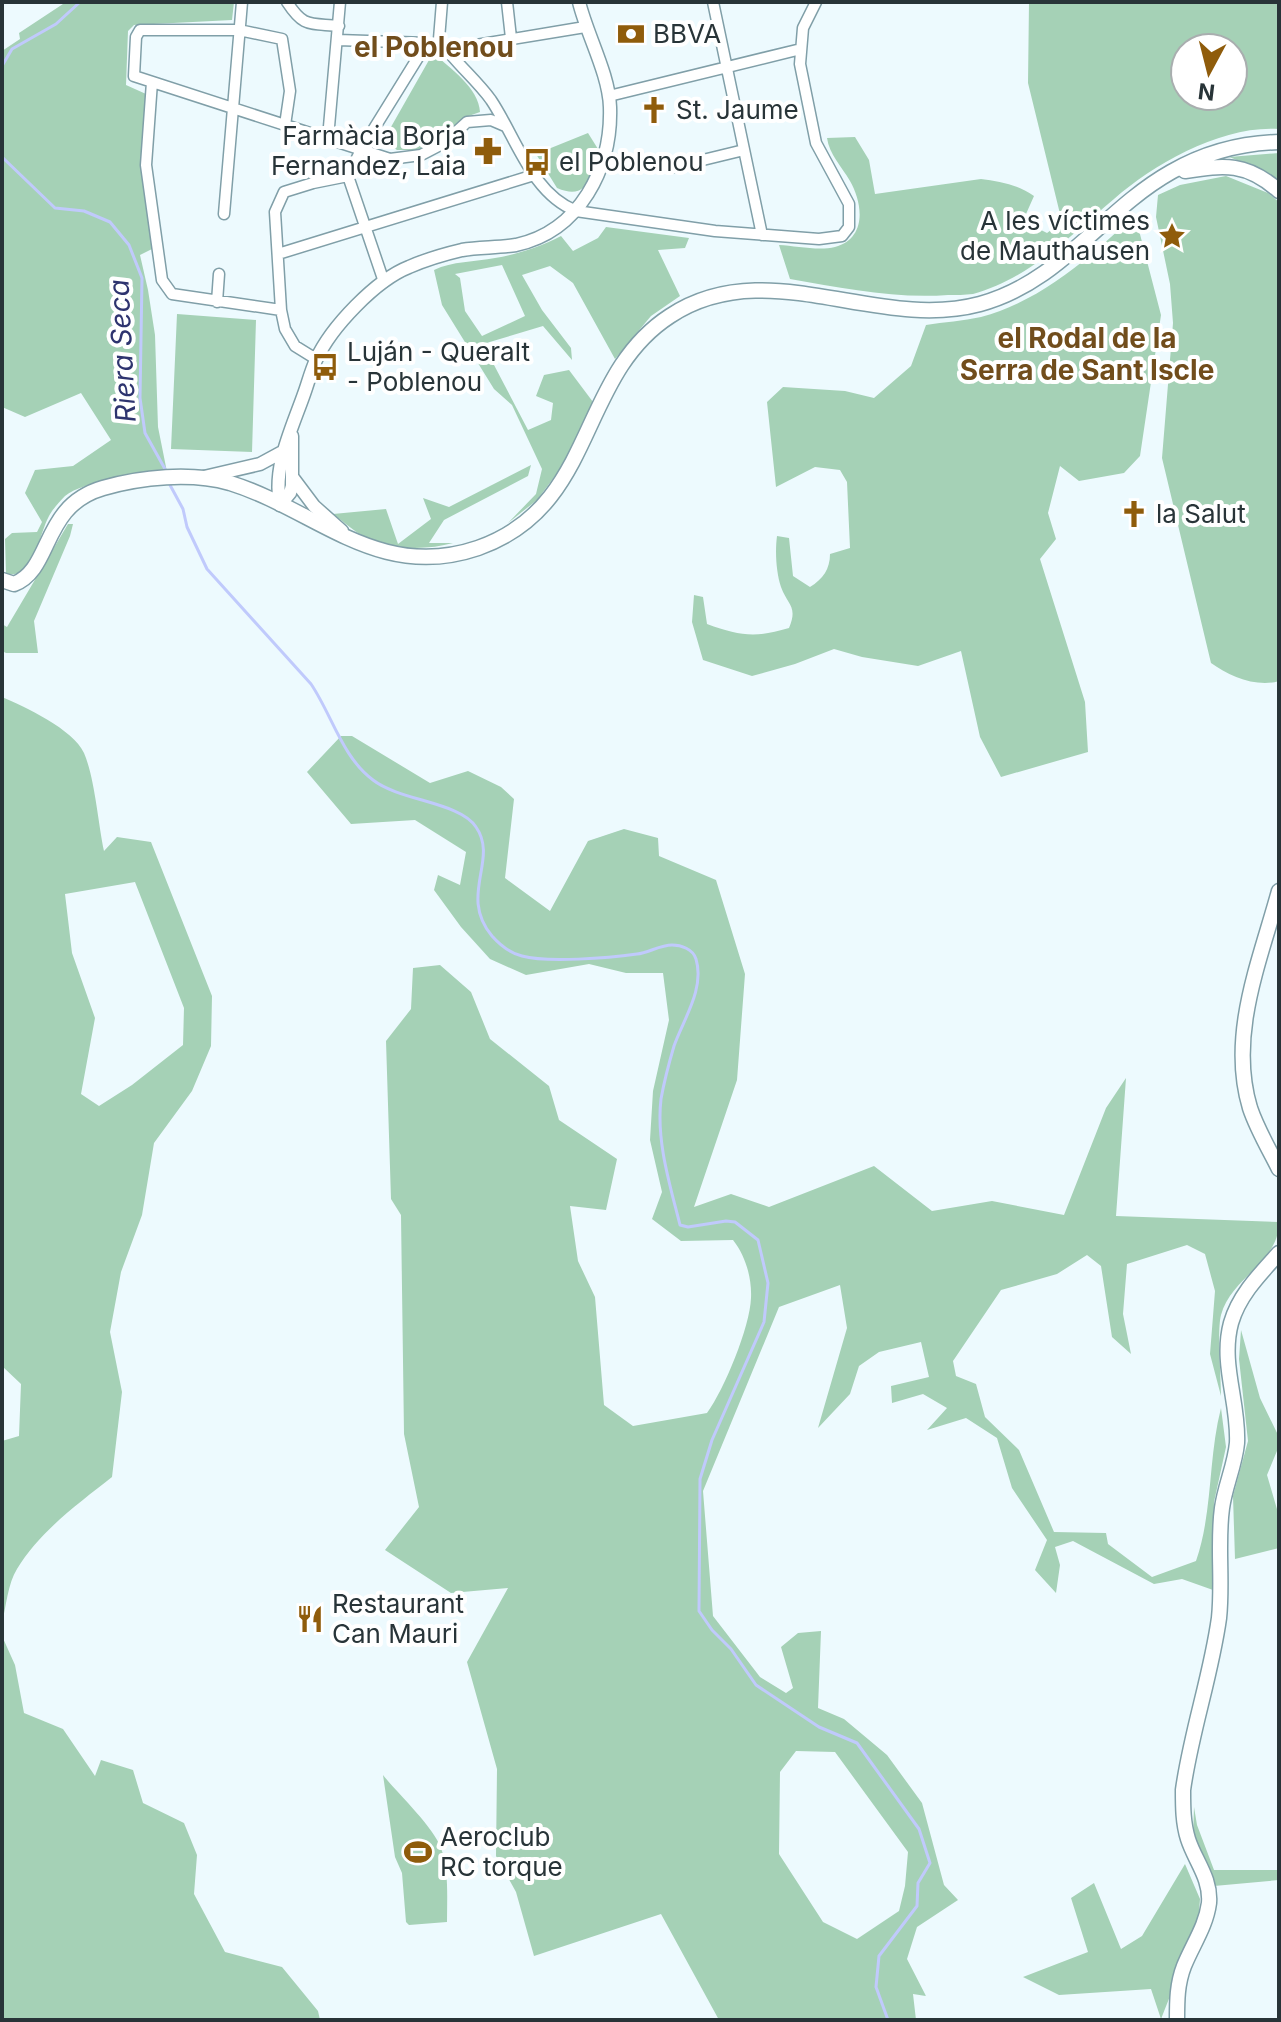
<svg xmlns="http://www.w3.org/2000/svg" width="1281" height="2022" font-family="Inter,sans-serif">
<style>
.green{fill:#a5d1b6;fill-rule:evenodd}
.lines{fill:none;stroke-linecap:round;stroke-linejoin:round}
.stream{stroke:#c0cafc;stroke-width:3}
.minor-casing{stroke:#809fa8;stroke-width:13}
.tertiary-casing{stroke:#809fa8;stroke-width:15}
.secondary-casing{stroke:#809fa8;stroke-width:17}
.minor{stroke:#fff;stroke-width:10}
.tertiary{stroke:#fff;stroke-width:12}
.secondary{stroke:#fff;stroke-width:14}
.labels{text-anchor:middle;stroke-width:8;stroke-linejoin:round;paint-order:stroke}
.poi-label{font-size:26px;fill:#283438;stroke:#fff;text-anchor:start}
.neighbourhood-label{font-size:28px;font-weight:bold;fill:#714d1c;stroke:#fff}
.water-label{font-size:28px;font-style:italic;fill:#2e346f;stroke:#fff}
</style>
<rect width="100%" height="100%" fill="#edfafe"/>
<!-- green -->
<path class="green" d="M66,2H234L232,20L134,25L128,31L126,85L146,94L143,153L152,249L140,255L148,290L155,335L158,427L167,472C142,476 84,480 65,496C60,501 52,510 49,516C39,534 34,580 6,574L5,539L12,533L37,532L42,522L25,493L35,470L73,466L111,440L81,393L25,417L2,407V51L20,39L19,33Z
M1029,2H1279V129C1223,125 1155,163 1114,199C1071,235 1029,279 973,294C965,295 956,295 948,295C895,299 843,288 790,279L779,245C796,246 819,251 835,247C867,238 863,204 850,181C842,167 829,154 827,138L855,137L869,160L875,194L981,179C999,181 1019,185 1034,196L1026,214L1031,225L1047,233L1062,222L1028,83ZM1185,48H1233V96H1185Z
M433,53C450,68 479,88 480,112L463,118L441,139L417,150H397L383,141Z
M588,133L598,149C591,173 590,202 557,188L536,154Z
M1279,153V182L1261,169L1229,157Z
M1226,176L1268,193L1279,202V681C1257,688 1229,676 1211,663L1162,458L1173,323L1170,284L1156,217L1158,195L1180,185Z
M1135,215L1161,315L1140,456L1124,473L1079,481L1060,466L1048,513L1056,539L1040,559L1085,702L1088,752L1001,777L980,737L961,651L918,666L862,657L834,649L795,664L752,676L703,660L692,622L694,595L703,597L707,624C740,636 756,638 789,628C798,606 788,606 781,587C776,572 775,551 777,536L789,538L793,576L810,587C823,579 830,569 830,554L850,548L847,482L840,470L815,467L776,487L767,402L783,387L845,391L874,398L911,366L926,325C944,322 963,321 981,317C1043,300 1090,257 1135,215Z
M606,227L689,238L685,248L658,250L680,296L651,316L615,359L573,283L550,266L522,275L542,310L571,348L572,360L543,326L483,344L528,430L551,420L553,403L536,396L544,375L569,370L593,402L564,464L537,500L508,523L536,494L542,469L512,405L494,389L442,305L434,270C452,261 475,262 495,258C518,254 540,247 561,236L573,251L598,238ZM502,265L525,316L482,336L465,311L460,278L455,274Z
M177,314L256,320L252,452L171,449Z
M531,465L528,476L444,520L429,543H453C428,550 395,550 370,540C357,534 344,522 333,514L386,509L398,544L431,519L423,498L449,507Z
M68,524H73L70,536L34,621L38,653H6L2,651V624L7,627Z
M2,697C25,707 73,729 84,753C95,779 98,823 104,851L117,837L151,842L212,996L211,1046L192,1091L154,1143L142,1215L121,1272L110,1332L122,1392L112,1477C79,1503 39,1532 17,1569C8,1583 6,1607 2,1623V1441L19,1436L21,1384L2,1366ZM135,882L184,1008L183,1045L132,1085L99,1106L81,1094L95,1018L72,953L65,894Z
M341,736H352L430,783L468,771L501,787L514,799L505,878L550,911L588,841L624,829L658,838L659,856L716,880L745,974L737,1080L694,1207L731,1194L769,1207L874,1166L932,1211L992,1201L1064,1215L1106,1108L1126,1078L1116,1216L1279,1222C1279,1263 1231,1277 1221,1315C1217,1331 1221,1376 1221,1396L1210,1354L1215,1291L1205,1254L1187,1245L1127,1264L1123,1314L1131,1354L1112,1337L1101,1266L1087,1255L1057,1274L1001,1290L953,1361L956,1376L976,1384L985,1417L1019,1450L1054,1532L1106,1533L1108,1544L1152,1577L1196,1561C1213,1512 1208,1458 1221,1408L1226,1447L1214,1502L1213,1590L1182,1579L1154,1584L1073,1541L1055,1547L1060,1565L1056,1593L1035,1570L1047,1540L1012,1488L997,1438L966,1418L927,1430L947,1408L923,1394L892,1403L891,1386L929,1377L921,1342L879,1352L859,1366L850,1394L818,1428L847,1328L840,1285L779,1307L703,1491L713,1616L760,1677L786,1693L793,1688L781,1647L798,1633L821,1631L818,1708L844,1719L887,1755L922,1803L944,1885L958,1900L917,1927L907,1959L926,1996L913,1994L916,2020H719L661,1914L534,1956L516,1892L496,1856L497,1769L467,1662L508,1588L451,1593L385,1550L419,1507L404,1434L401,1215L391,1199L386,1041L411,1009L413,968L440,965L471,992L490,1039L549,1086L559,1120L617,1159L606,1210L570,1206L578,1261L595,1297L604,1405L633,1426L707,1413C724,1390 750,1327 751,1298C752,1277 745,1255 733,1240L681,1241L652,1219L662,1192L650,1140L653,1091L669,1020L663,973H626L589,964L526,975L490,959L461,927L434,890L438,875L460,885L466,852L415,820L351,824L307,772ZM796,1751L835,1752L908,1852L905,1886L899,1911L857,1939L823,1922L779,1854L780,1772Z
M1241,1330L1260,1398L1279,1437V1446L1267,1475L1279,1516V1548L1235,1559L1233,1496L1248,1441L1239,1359Z
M2,1636L15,1665L24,1713L63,1729L95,1776L101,1760L133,1770L143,1803L184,1823L197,1855L194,1894L225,1952L282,1967L318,2011L320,2020H2Z
M383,1775C398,1794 433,1826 441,1848C449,1870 447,1898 447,1922L409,1925L406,1922L402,1873L395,1857Z
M1194,1807L1197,1825L1214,1870H1279V1880L1214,1886L1193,1838Z
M1185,1864L1200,1899L1198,1925L1161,2019L1151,1989L1059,1995L1023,1977L1088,1952L1071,1898L1094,1883L1121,1949L1142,1936Z"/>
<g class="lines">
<!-- stream -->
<path class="stream" d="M2,66L12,49L56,24L80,2
M2,157L55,208L84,211L110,222L129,245L142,278L140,398L145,433L165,469
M170,485L183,509L187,527L207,569L311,684C332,715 342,757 373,780C400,801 460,802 476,827C499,860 458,895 492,936C500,945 510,953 522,956C547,963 609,958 637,954C648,953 660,945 672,945C681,945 693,949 696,959C705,989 683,1020 674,1046C669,1063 664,1082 661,1099C656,1141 670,1185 680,1225L688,1227L726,1221L735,1222L758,1240L768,1283L764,1322L712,1440L700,1479L699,1611L712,1630L731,1649L756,1685L819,1727L857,1743L919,1829L930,1863L918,1883L917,1906L879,1956L876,1987L888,2020"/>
<!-- minor casing -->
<g class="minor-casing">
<path id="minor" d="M287,2C304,28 309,23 339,26
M442,2L439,39C453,61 476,79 491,100C516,137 531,193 576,211L715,231L819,239L842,236L849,227V204L816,143L800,64L803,28L816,2
M507,2L511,38
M713,2L762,235
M338,40L427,43L362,148L348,176
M446,50L585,27
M152,82L146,165L162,280L172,294L281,310
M609,96L801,49
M285,125L290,91L282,39L239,30H140L136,37L134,76L390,159L421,155L444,143L467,122L491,120L505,126
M328,138L340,2
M605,159L674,167L744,150
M348,176L384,282
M224,214L242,2
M278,254L534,175
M217,302L219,274
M316,359L295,346L285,329L281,310L275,212L284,192L313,183L348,176"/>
</g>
<!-- tertiary casing -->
<g class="tertiary-casing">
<path id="tertiary" d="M204,477L260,464L284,451
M293,478L314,506L342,531
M280,505C273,466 291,431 304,394C308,383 311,371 316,360C331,327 376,280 409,267C425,260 445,254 462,250C479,247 498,248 516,245C580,231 612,168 610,107C609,74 587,35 579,2
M280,505L290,493L292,486V436"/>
</g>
<!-- secondary casing -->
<g class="secondary-casing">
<path id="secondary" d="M1185,171C1225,165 1246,162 1279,191
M2,580L14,584C53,569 41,506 103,488C141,477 191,472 230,483C317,510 378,582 478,548C598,506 576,377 670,316C767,252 875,332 980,304C1061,282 1102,211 1171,172C1204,153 1241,143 1279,142
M1279,891C1260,961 1228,1035 1250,1108C1257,1129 1269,1149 1279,1169
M1177,2020C1177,2001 1177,1984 1184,1966C1193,1944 1206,1926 1209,1903C1211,1878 1195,1861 1188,1839C1183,1823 1183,1807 1183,1790C1191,1732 1211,1676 1219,1618C1223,1581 1217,1544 1222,1508C1225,1486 1235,1465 1237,1443C1239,1402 1220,1364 1231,1323C1239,1295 1260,1274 1279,1253"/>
</g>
<!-- minor -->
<use href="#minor" class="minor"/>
<!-- tertiary -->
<use href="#tertiary" class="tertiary"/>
<!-- secondary -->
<use href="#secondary" class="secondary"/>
</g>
<!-- icons -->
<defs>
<g id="bank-bare" transform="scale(2.16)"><path d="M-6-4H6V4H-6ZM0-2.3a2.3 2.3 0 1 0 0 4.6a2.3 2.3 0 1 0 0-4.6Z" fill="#8f5c0b" stroke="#fff" stroke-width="2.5" paint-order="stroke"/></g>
<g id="church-bare" transform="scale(2.16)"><path d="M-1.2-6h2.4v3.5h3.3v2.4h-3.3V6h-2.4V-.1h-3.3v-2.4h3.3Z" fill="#8f5c0b" stroke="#fff" stroke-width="2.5" paint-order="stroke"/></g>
<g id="pharmacy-bare" transform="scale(2.16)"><path d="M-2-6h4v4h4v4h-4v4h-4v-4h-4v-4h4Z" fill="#8f5c0b" stroke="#fff" stroke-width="2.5" paint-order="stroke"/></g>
<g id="bus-bare" transform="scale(2.16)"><path d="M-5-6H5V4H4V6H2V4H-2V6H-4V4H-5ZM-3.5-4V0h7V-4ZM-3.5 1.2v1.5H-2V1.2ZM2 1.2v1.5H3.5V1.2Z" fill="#8f5c0b" stroke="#fff" stroke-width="2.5" paint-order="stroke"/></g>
<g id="sight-bare" transform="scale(2.16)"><path d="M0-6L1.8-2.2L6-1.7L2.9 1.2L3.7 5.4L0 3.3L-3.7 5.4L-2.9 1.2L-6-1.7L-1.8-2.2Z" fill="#8f5c0b" stroke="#fff" stroke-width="2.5" paint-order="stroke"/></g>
<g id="restaurant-bare" transform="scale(2.16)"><path d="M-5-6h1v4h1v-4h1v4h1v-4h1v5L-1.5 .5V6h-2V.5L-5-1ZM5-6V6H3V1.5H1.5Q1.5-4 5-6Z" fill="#8f5c0b" stroke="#fff" stroke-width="2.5" paint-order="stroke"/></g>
<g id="stadium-bare" transform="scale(2.16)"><path d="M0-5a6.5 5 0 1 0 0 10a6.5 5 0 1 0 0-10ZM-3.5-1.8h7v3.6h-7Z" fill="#8f5c0b" stroke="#fff" stroke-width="2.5" paint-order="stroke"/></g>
</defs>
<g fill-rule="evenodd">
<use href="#bank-bare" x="631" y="34"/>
<use href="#church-bare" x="654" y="110"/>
<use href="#pharmacy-bare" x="488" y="151"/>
<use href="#bus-bare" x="537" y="162"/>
<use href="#sight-bare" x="1172" y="236"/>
<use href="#bus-bare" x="325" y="367"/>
<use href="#church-bare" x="1134" y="514"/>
<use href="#restaurant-bare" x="310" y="1619"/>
<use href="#stadium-bare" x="418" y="1852"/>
</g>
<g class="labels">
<!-- poi labels -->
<g class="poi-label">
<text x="653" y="43">BBVA</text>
<text x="676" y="119">St. Jaume</text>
<text x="466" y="145" text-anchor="end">Farmàcia Borja<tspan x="466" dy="30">Fernandez, Laia</tspan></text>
<text x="559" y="171">el Poblenou</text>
<text x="1150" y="230" text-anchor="end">A les víctimes<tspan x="1150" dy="30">de Mauthausen</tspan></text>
<text x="347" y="361">Luján - Queralt<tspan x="347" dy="30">- Poblenou</tspan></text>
<text x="1156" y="523">la Salut</text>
<text x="332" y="1613">Restaurant<tspan x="332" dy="30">Can Mauri</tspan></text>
<text x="440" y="1846">Aeroclub<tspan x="440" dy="30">RC torque</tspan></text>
</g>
<!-- neighbourhood labels -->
<g class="neighbourhood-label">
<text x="434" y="57">el Poblenou</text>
<text x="1087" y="348">el Rodal de la<tspan x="1087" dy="32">Serra de Sant Iscle</tspan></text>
</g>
<!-- water labels -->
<g class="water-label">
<text transform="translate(122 351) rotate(-93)" y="10">Riera Seca</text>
</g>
</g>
<!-- border -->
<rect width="1281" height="2022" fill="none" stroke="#283438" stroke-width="8"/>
<!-- north arrow -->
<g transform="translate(1209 72) rotate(187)"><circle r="38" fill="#ffffff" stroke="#a9aeaf" stroke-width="2"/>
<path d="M0-6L14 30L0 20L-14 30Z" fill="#8f5c0b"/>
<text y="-12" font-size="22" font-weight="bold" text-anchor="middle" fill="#283438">N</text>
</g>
</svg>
